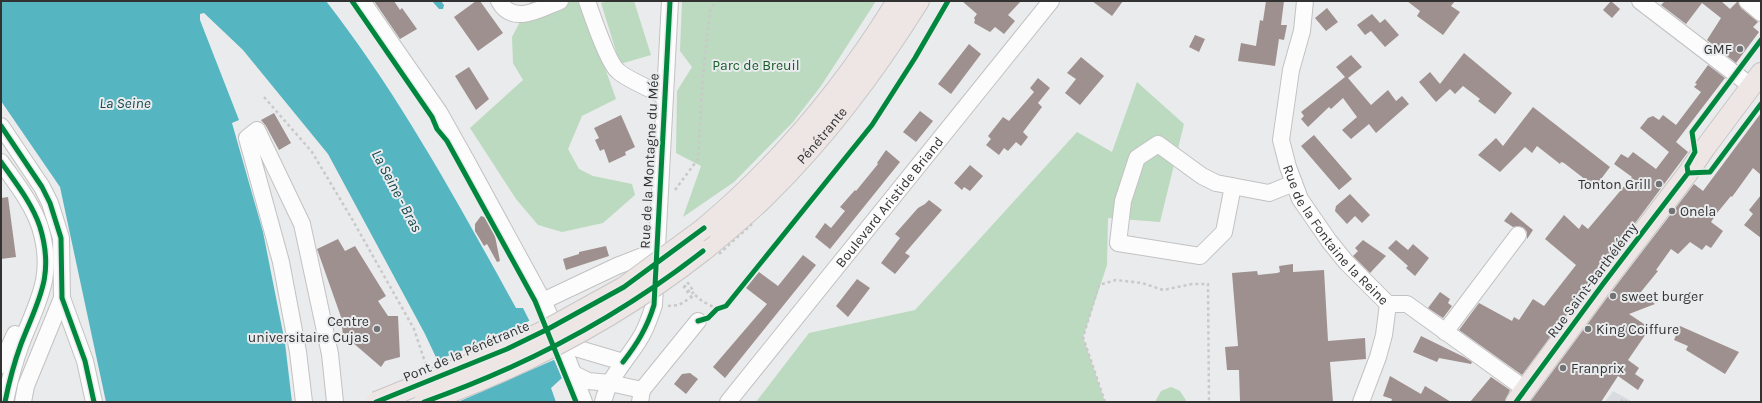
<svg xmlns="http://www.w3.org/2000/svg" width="1762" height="403" font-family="Karla,sans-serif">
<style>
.built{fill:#d8dce1}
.green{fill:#bbdabf}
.water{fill:#55b6c2}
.pier{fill:#eaebec}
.building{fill:#9e908e}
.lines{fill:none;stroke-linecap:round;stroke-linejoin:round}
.minor-casing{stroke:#c2c2c3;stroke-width:18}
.major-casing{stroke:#c7c7c7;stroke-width:22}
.path{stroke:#c9c9c9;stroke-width:2.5;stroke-dasharray:3 3;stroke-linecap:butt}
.minor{stroke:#fcfcfc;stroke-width:16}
.major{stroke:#ede6e4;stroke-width:20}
.major-bridge-casing{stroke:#c7c7c7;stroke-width:22;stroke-linecap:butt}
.path-bridge{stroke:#c9c9c9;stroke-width:2.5;stroke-dasharray:3 3;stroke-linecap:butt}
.major-bridge{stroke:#ede6e4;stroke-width:20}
.cycleway-casing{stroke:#e9ebed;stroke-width:8}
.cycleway{stroke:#00873e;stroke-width:5}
.poi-dot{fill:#727374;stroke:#e9ebed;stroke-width:1.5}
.labels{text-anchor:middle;stroke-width:4;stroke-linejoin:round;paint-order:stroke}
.poi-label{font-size:14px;fill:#323233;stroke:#e9ebed;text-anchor:start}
.park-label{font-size:14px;fill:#145d28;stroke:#e9ebed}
.street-label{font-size:14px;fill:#323233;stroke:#e9ebed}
.water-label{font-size:15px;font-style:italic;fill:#144950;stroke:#e9ebed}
</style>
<rect width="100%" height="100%" fill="#eaebec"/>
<!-- built -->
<path class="built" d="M1613,391L1633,402H1605Z"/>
<!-- green -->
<path class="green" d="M531,1H581L616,99L582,116L568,149L579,169L593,176L632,184L635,195L603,223L562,232L538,225L516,199L470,128L523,80L513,63L512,37Z
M608,1H634L651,55L620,64L601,3Z
M682,1H876L821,86L793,122L734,182L683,217L701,166L676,153L677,91L692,67L680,51Z
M1137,82L1184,124L1160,222L1108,218L1107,265L1083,337L1105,402H756L809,333L915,310L1077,132L1112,152Z
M1171,387L1180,391L1187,402H1155L1161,391Z"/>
<!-- water -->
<path class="water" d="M1,1H326C400,96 458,203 516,308H523L533,328L545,339L562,378L551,388L556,402H457L425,334L328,154L243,50L204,13L200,14V20L239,120L232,123L263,232L285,343L292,402H106L60,187L1,101Z
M432,1H441L444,5L443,9H439Z"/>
<!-- pier -->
<path class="pier" d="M531,320L534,326L546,338L556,359L458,402H454L435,361L484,342Z"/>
<!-- building -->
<path class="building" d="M374,1H394L400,10L402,8L417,29L400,39Z
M476,1H480L503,33L478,51L454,17Z
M962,1H1021L1008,15L1015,21L1004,34L995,27L990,32L974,23L975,20L974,18L977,14Z
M1092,1H1123L1112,16Z
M1266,1H1284L1281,25H1287L1284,40L1279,39L1275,66L1238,61L1241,43L1256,46L1260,20L1263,21Z
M1407,1H1455L1451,6L1460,12L1443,35L1417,16L1420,11Z
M1611,1L1620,9L1612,18L1603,10Z
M1665,1H1721L1730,9L1738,1L1741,8L1758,22L1753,27L1759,32L1736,63L1707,40L1721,18L1702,3L1686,24L1661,5Z
M1327,8L1338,22L1326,31L1315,18Z
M1372,14L1380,23L1385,19L1399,35L1385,47L1371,31L1365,35L1357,25Z
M1195,35L1205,39L1199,52L1189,47Z
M969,44L981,54L951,94L938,84Z
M1464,53L1512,93L1495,114L1478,101L1480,99L1463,86L1455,94L1450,89L1436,102L1419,82L1430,72L1440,84Z
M1351,55L1362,67L1348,78L1371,105L1388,90L1396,101L1402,96L1409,104L1376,133L1369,124L1351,139L1342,130L1357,117L1343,98L1331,109L1329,107L1308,127L1301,119L1304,116L1301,112L1345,77L1336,67Z
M1081,57L1104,76L1080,105L1065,93L1076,79L1067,73Z
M1708,65L1725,78L1676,142L1688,152L1522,375L1459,330L1479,303L1512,321L1514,317L1519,320L1533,299L1544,306L1576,265L1545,239L1564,215L1579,229L1582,224L1588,229L1632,177L1614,164L1621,154L1628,158L1633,152L1656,169L1669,152L1640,128L1648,118L1653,116L1659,120L1663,115L1676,125L1701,92L1694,87L1697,84L1695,83Z
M469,67L489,99L476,110L455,76Z
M1038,78L1050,88L1038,103L1042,107L1023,132L1028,137L1021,146L1016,142L1008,151L1004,148L999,155L986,145L991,139L988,136L1003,117L1009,121L1034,92L1030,88Z
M1533,107L1610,167L1595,187L1564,163L1561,162L1560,164L1537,146L1532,153L1525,147L1500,172L1478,155L1496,138L1503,146Z
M920,111L933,121L916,142L903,132Z
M274,113L291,143L279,150L266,126L261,120Z
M1761,113V175L1753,168L1732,197L1731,196L1717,213L1711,222L1723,231L1711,248L1706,245L1702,250L1690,242L1678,254L1671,249L1656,270L1658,271L1640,293L1655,304L1629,314L1650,328L1628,360L1639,368L1635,374L1644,380L1638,390L1618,376L1601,402H1530L1612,291L1694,184L1703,191Z
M621,115L635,147L625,152L626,155L609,163L604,149L600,151L595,140L599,138L594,128Z
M1314,135L1352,179L1339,190L1301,146Z
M886,150L900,162L830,249L815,237L825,223L831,228L845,211L840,207L855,190L856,191L878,164L877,163Z
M970,165L983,176L970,191L964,187L962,190L954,183Z
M1350,194L1370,215L1362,223L1355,216L1347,224L1335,211L1336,206Z
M1761,195V238L1744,225L1753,214L1749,210Z
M8,197L16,257L1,259V198Z
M929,200L942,210L905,253L910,256L895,274L881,263L900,238L895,234L918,208L925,204Z
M1511,212L1533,230L1527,239V232L1524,228L1519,226L1513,227L1504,221Z
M481,216L487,218L494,231L500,261L497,262L487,244L484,246L475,231V224Z
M338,239L345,251L355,246L386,296L378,301L388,316H398L400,357L385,361L381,367L352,342L351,343L343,336L341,317L317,249Z
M1363,240L1386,256L1370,273L1353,256L1358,251L1355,248Z
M1396,240L1408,250L1413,244L1429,258L1415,276L1406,268L1408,266L1388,248Z
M606,246L609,256L566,270L563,259L579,254V252Z
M803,255L816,265L725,378L713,367L767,304L746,288L759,272L778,286Z
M1293,264V272L1324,270L1328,341L1365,338L1366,359L1330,362L1333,402H1240L1239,370H1227L1225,347L1238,346L1232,273L1257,271L1258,275L1277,273L1280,272L1279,266Z
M857,279L870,288L848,317L836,306Z
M1440,292L1450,299L1448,303L1452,306L1443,318L1428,308Z
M1680,326L1739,352L1725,374L1686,350L1688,346L1674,340Z
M1421,336L1464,357L1472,362L1471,364L1439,358L1437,362L1413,352Z
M690,373L698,379L686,394L674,384L682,374Z
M1390,376L1421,394L1425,386L1451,402H1391L1392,399L1383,396Z
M1491,377L1510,390L1505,402H1470Z"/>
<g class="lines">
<!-- minor casing -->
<g class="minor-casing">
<g id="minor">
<path d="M362,1L439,112L466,160L543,301L558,334L584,402"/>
<path d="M499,1C513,26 540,9 560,1"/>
<path d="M587,1C592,15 608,63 618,71C626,79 653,90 664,96"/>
<path id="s1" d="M1305,1L1302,31L1291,70L1281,140L1288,167L1300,199L1329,241L1346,262L1388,304H1407L1525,389"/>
<path d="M1640,1L1751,86"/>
<path d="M1747,1L1761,13"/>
<path d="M1,126L42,187L50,203L61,238L62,298L85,361L94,402"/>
<path d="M1,162C15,182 32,203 40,227C55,276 38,300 21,344C14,363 9,382 5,402"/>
<path d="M1233,186L1224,232L1200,256L1118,243L1123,201L1137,158L1158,144L1202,176L1216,183L1269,193L1294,183"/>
<path d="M543,301L617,266L658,250"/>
<path d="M1445,332L1518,235"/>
<path d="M558,334L579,349L623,362"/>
<path d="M1,365L15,334"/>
<path d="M572,373L588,381L610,383L642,390"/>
<path d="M23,402L26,386L62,298"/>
<path d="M304,402L298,352L281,262L247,138L257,130L302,224L330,354L335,402"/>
<path d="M603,402C609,377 626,361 639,340C646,330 650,317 654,305L670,1"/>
<path d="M640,402L642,390L698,321"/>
<path id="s2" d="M728,402L1051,1"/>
<path d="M1361,402L1378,357L1384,335L1388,304"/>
</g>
</g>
<!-- major casing -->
<g class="major-casing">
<g id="major">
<path d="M704,228C780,164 845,86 897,1"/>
<path id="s3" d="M703,251C725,233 747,215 767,195C826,137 876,70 919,1"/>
<path d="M1516,402L1603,284L1688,173L1705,148L1761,73"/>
</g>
</g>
<!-- path -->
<path class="path" d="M264,97L312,152L352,219L414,329L426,365
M675,190L698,159L703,75L710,11L716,1
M684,285L691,294L694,292L688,283L684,287L692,298
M668,306L679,305L695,295L702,301L717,309
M1105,402L1083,337L1099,285L1116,280L1142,283L1163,290L1192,284H1208L1209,402
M1621,402L1623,399L1627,402"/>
<!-- minor -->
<use href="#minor" class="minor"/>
<!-- major -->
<use href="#major" class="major"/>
<!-- major-bridge casing -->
<g class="major-bridge-casing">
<path id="major-bridge" d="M376,402L507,349L548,329L624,287L704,228
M424,402C524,367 620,316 703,251"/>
</g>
<!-- path-bridge -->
<path class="path-bridge" d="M719,254L752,224"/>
<!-- major-bridge -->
<use href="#major-bridge" class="major-bridge"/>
<!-- cycleway casing -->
<g class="cycleway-casing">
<path id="cycleway" d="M352,1L432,117L437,129L447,141L535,301L576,402
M1,126L42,187L50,203L61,238L62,298L85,361L94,402
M1,162C15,182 32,203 40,227C55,276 38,300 21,344C14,363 9,382 5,402
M1688,173L1687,166L1695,152L1692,132L1761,40
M1688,173L1710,172L1761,104
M698,321L708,318L717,309L726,306L872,125L915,58L948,1
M623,362C637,344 647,328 654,305L670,1
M376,402L507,349L548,329L624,287L704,228
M424,402C524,367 620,316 703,251
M1516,402L1603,284L1688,173"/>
</g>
<!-- cycleway -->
<use href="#cycleway" class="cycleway"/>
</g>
<!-- markers -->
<g class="poi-dot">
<circle cx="1740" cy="49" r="4"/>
<circle cx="1659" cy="184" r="4"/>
<circle cx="1672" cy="211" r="4"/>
<circle cx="1613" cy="296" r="4"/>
<circle cx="377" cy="329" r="4"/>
<circle cx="1588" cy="329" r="4"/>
<circle cx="1563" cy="368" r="4"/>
</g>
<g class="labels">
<!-- poi labels -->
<g class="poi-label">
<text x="1732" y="54" text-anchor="end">GMF</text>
<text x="1651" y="189" text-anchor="end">Tonton Grill</text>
<text x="1680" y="216">Onela</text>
<text x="1621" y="301">sweet burger</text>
<text x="369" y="326" text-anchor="end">Centre<tspan x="369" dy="16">universitaire Cujas</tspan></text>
<text x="1596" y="334">King Coiffure</text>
<text x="1571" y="373">Franprix</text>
</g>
<!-- park labels -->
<g class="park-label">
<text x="756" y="70">Parc de Breuil</text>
</g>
<!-- street labels -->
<g class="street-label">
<text dy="5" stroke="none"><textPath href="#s3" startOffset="166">Pénétrante</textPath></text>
<text transform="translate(649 161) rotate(-87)" y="5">Rue de la Montagne du Mée</text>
<text dy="5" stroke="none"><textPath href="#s2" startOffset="257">Boulevard Aristide Briand</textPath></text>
<text dy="5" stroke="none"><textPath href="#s1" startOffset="253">Rue de la Fontaine la Reine</textPath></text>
<text transform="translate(1592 280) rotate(-53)" y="5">Rue Saint-Barthélémy</text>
<text transform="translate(466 351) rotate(-23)" y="5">Pont de la Pénétrante</text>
</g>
<!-- water labels -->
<g class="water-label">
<text x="125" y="108">La Seine</text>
<text transform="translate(397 191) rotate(62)" y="5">La Seine - Bras</text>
</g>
</g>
<!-- border -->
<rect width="1762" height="403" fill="none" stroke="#323233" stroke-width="4"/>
</svg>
